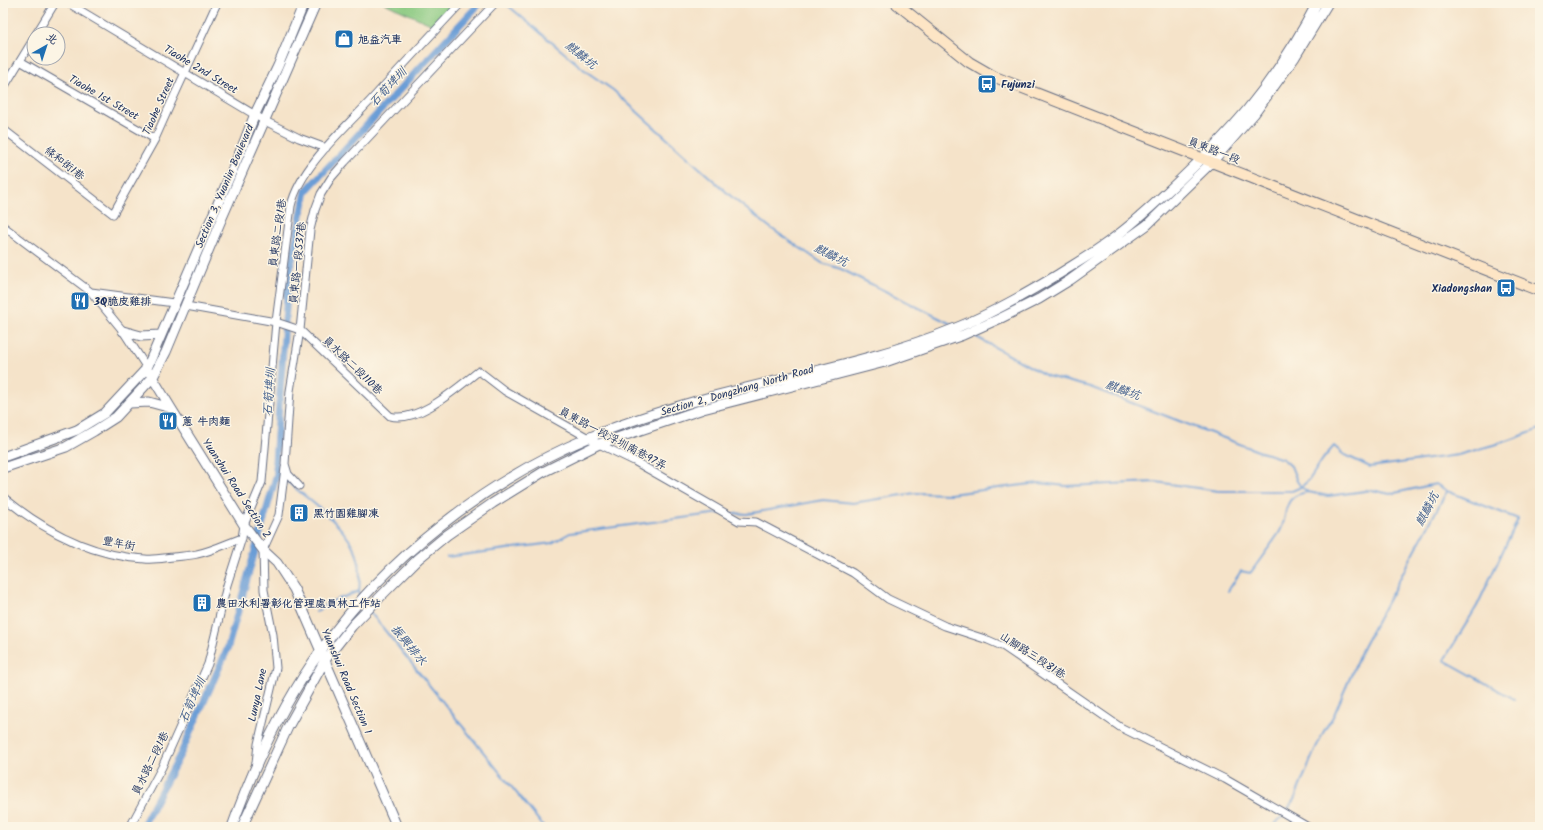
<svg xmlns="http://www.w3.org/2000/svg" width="1543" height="830" font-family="Kalam,'LXGW WenKai TC',sans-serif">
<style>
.green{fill:#89c980;stroke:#527c6f}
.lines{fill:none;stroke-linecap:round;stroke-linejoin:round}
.stream{stroke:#6b9dd6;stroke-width:2}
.canal{stroke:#6b9dd6;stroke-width:7}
.minor-casing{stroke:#676e83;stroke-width:9}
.tertiary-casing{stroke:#676e83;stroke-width:11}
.secondary-casing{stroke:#676e83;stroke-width:12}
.minor{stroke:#fff;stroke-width:7}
.tertiary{stroke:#fff;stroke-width:9}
.secondary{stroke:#fde5c5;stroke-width:10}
.labels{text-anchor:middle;stroke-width:3;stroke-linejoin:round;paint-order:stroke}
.poi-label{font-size:11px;font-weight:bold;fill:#1b2f5e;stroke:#fcf5e5;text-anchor:start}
.street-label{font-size:11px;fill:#1b2f5e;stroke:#fcf5e5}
.water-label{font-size:12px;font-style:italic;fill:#375688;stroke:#fcf5e5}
</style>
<rect width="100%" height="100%" fill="#fcf5e5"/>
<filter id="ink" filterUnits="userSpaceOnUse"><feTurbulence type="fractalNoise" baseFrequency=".025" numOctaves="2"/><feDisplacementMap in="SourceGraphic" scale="8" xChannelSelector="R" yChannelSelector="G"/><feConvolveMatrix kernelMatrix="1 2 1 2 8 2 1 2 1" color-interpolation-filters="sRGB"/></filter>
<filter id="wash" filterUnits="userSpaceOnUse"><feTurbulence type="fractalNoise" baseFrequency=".012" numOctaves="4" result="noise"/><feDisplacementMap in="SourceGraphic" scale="16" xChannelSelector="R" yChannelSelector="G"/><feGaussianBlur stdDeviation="0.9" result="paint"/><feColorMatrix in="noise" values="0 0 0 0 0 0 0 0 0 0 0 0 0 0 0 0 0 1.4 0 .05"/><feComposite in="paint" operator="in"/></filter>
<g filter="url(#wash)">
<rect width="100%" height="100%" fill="#f5e3c9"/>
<!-- green -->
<path class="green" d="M384,3H456L435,26Z"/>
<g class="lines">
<!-- stream -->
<path class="stream" d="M505,3L587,72L613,90L734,199L772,229L822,263L841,269L953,325
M971,334L1047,376L1090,387L1258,451L1283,459L1291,466L1297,481L1301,487L1308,492L1328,496L1372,490L1390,494L1436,484L1447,491L1363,647L1334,715L1324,731L1314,752L1295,798L1286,812
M277,473L282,477
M285,480C309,500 355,531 359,564C361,574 359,587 359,598
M1447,491L1518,519L1477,606L1444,660L1514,699
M732,513L747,514L823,500L853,503L915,493L950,494L1039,483L1066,486L1156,482L1218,491H1292L1301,487L1309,480L1323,459L1334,446L1343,454L1370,467L1458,455L1507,441L1540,429
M447,557L552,543L570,533L720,513
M1228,591L1241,571L1250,573L1252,571C1261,558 1270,546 1279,533C1290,516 1279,496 1308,492
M316,612L328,603L359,591
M370,612L544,827
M1272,827L1284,815"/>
<!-- canal -->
<path class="canal" d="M142,827L182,751L227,650L277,473L275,462L288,280L306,191L480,3"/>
</g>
</g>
<g filter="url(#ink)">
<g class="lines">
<!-- minor casing -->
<g class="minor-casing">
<path id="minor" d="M68,3L265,121L299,138L326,148
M36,34L55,3
M20,61L155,139
M3,89L34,38
M3,129L113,214L155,139L171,103L217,3
M3,226L91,292L123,331L147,368
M91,292L174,303
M186,306L276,322L300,330L390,416C418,424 458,387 479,371L505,391L599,444L634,461L739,521L756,522L853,573L888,599L945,626L988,640L1004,647L1120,727L1225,779L1308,827
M299,486L288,474L285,464L290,391L300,330L310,230L315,210L321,194L331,178L345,162L495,3
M3,497C44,531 91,556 145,559C154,560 164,558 173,557C180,556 189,556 197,554C212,551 228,543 242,538
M256,763L258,744L276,668L273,635L264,590L263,550L279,515L285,468
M130,827L162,767L208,664L227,585L242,538L244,525L262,482L276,322L291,206C300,167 344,129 371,100C401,67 431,35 461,3"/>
</g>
<!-- tertiary casing -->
<g class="tertiary-casing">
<path id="tertiary" d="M123,331L141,336L161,335
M149,372L171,408L244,525L263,550L277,563L294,589L397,827
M130,403L149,402L171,408
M3,457L77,430L105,413L147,368L241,150L255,114L278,66L304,3
M3,468L66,447L94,431L116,417L153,377L166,352L221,220L316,3
M232,827C254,765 283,703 322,649C385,559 487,480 588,438C625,422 664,410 703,399C788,376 876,361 958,327C993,313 1026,294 1059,274C1073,265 1087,257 1101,247C1125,231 1146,212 1167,192C1195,166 1222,140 1247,110C1273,78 1298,40 1317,3
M242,827L288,727L325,660L352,626L384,593L418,559L447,535L493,503L543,472L599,444L703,409L885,362L963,335L1001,318L1039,299L1070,280L1147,225L1212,162L1254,114L1295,57L1328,3"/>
</g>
<!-- secondary casing -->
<g class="secondary-casing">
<path id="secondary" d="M896,3L969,62L995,77L1540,291"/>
</g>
<!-- minor -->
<use href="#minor" class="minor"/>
<!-- tertiary -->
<use href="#tertiary" class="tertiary"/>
<!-- secondary -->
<use href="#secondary" class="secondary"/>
</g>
</g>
<!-- icons -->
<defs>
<g id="shop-square" transform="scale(1)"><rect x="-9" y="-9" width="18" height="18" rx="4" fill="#1f6fb2" stroke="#fcf5e5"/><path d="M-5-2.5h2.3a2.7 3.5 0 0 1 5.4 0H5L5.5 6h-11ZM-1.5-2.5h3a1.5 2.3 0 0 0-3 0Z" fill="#fff"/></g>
<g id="bus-square" transform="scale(1)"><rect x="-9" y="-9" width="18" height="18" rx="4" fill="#1f6fb2" stroke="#fcf5e5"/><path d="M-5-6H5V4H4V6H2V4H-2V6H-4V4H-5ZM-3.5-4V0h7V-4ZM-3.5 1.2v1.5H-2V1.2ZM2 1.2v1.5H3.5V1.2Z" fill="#fff"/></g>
<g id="restaurant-square" transform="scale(1)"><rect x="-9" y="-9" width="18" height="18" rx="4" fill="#1f6fb2" stroke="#fcf5e5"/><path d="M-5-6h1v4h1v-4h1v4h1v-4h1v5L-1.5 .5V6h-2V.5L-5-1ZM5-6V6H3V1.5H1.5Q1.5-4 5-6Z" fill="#fff"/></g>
<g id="building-square" transform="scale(1)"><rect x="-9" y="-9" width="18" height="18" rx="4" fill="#1f6fb2" stroke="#fcf5e5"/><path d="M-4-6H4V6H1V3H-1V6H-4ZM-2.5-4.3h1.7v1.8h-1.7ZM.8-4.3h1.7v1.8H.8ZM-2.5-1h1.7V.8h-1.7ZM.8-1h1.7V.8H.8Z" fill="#fff"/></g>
</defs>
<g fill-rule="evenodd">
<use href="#shop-square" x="344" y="39"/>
<use href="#bus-square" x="987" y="84"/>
<use href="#bus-square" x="1506" y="288"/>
<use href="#restaurant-square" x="80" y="301"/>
<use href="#restaurant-square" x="168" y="421"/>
<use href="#building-square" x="299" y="513"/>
<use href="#building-square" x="202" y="603"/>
</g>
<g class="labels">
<!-- poi labels -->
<g class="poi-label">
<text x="358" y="43">旭益汽車</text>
<text x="1001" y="88">Fujunzi</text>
<text x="1492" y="292" text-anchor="end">Xiadongshan</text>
<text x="94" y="305">3Q脆皮雞排</text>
<text x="182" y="425">蔥 牛肉麵</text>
<text x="313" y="517">黑竹園雞腳凍</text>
<text x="216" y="607">農田水利署彰化管理處員林工作站</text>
</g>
<!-- street labels -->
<g class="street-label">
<text transform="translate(201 69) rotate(31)" y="4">Tiaohe 2nd Street</text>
<text transform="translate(104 97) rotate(30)" y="4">Tiaohe 1st Street</text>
<text transform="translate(158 106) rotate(-66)" y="4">Tiaohe Street</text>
<text transform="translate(1214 150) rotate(21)" y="4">員東路一段</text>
<text transform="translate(65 163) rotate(38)" y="4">條和街1巷</text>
<text transform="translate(224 186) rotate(-67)" y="4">Section 3, Yuanlin Boulevard</text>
<text transform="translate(277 233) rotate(-82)" y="4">員東路二段1巷</text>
<text transform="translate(297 263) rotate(-84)" y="4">員東路一段537巷</text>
<text transform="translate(353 365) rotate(44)" y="4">員水路二段110巷</text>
<text transform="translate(737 390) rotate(-16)" y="4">Section 2, Dongzhang North Road</text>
<text transform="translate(613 438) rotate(28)" y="4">員東路一段浮圳南巷97弄</text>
<text transform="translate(237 488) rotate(57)" y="4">Yuanshui Road Section 2</text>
<text transform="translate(119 543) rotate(11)" y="4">豐年街</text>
<text transform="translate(1033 655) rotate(33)" y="4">山腳路三段81巷</text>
<text transform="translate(347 681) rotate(67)" y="4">Yuanshui Road Section 1</text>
<text transform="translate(257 695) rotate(-78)" y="4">Lunya Lane</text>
<text transform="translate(150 763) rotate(-64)" y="4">員水路二段1巷</text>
</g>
<!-- water labels -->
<g class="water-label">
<text transform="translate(581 55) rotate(39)" y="4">麒麟坑</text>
<text transform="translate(388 87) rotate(-47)" y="4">石筍埤圳</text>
<text transform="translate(831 255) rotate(27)" y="4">麒麟坑</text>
<text transform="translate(1123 390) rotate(20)" y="4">麒麟坑</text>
<text transform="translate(269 392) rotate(-86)" y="4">石筍埤圳</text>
<text transform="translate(1427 509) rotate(-62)" y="4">麒麟坑</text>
<text transform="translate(409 645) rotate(51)" y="4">振興排水</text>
<text transform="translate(192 700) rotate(-66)" y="4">石筍埤圳</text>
</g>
</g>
<!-- margin -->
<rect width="1543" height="830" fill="none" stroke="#fcf5e5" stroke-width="16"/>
<!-- north arrow -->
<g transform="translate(46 46) rotate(39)"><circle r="19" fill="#fcf5e5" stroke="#a2a6af"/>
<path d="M0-3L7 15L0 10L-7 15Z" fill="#1f6fb2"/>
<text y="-6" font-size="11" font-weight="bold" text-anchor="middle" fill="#1b2f5e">北</text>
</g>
</svg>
